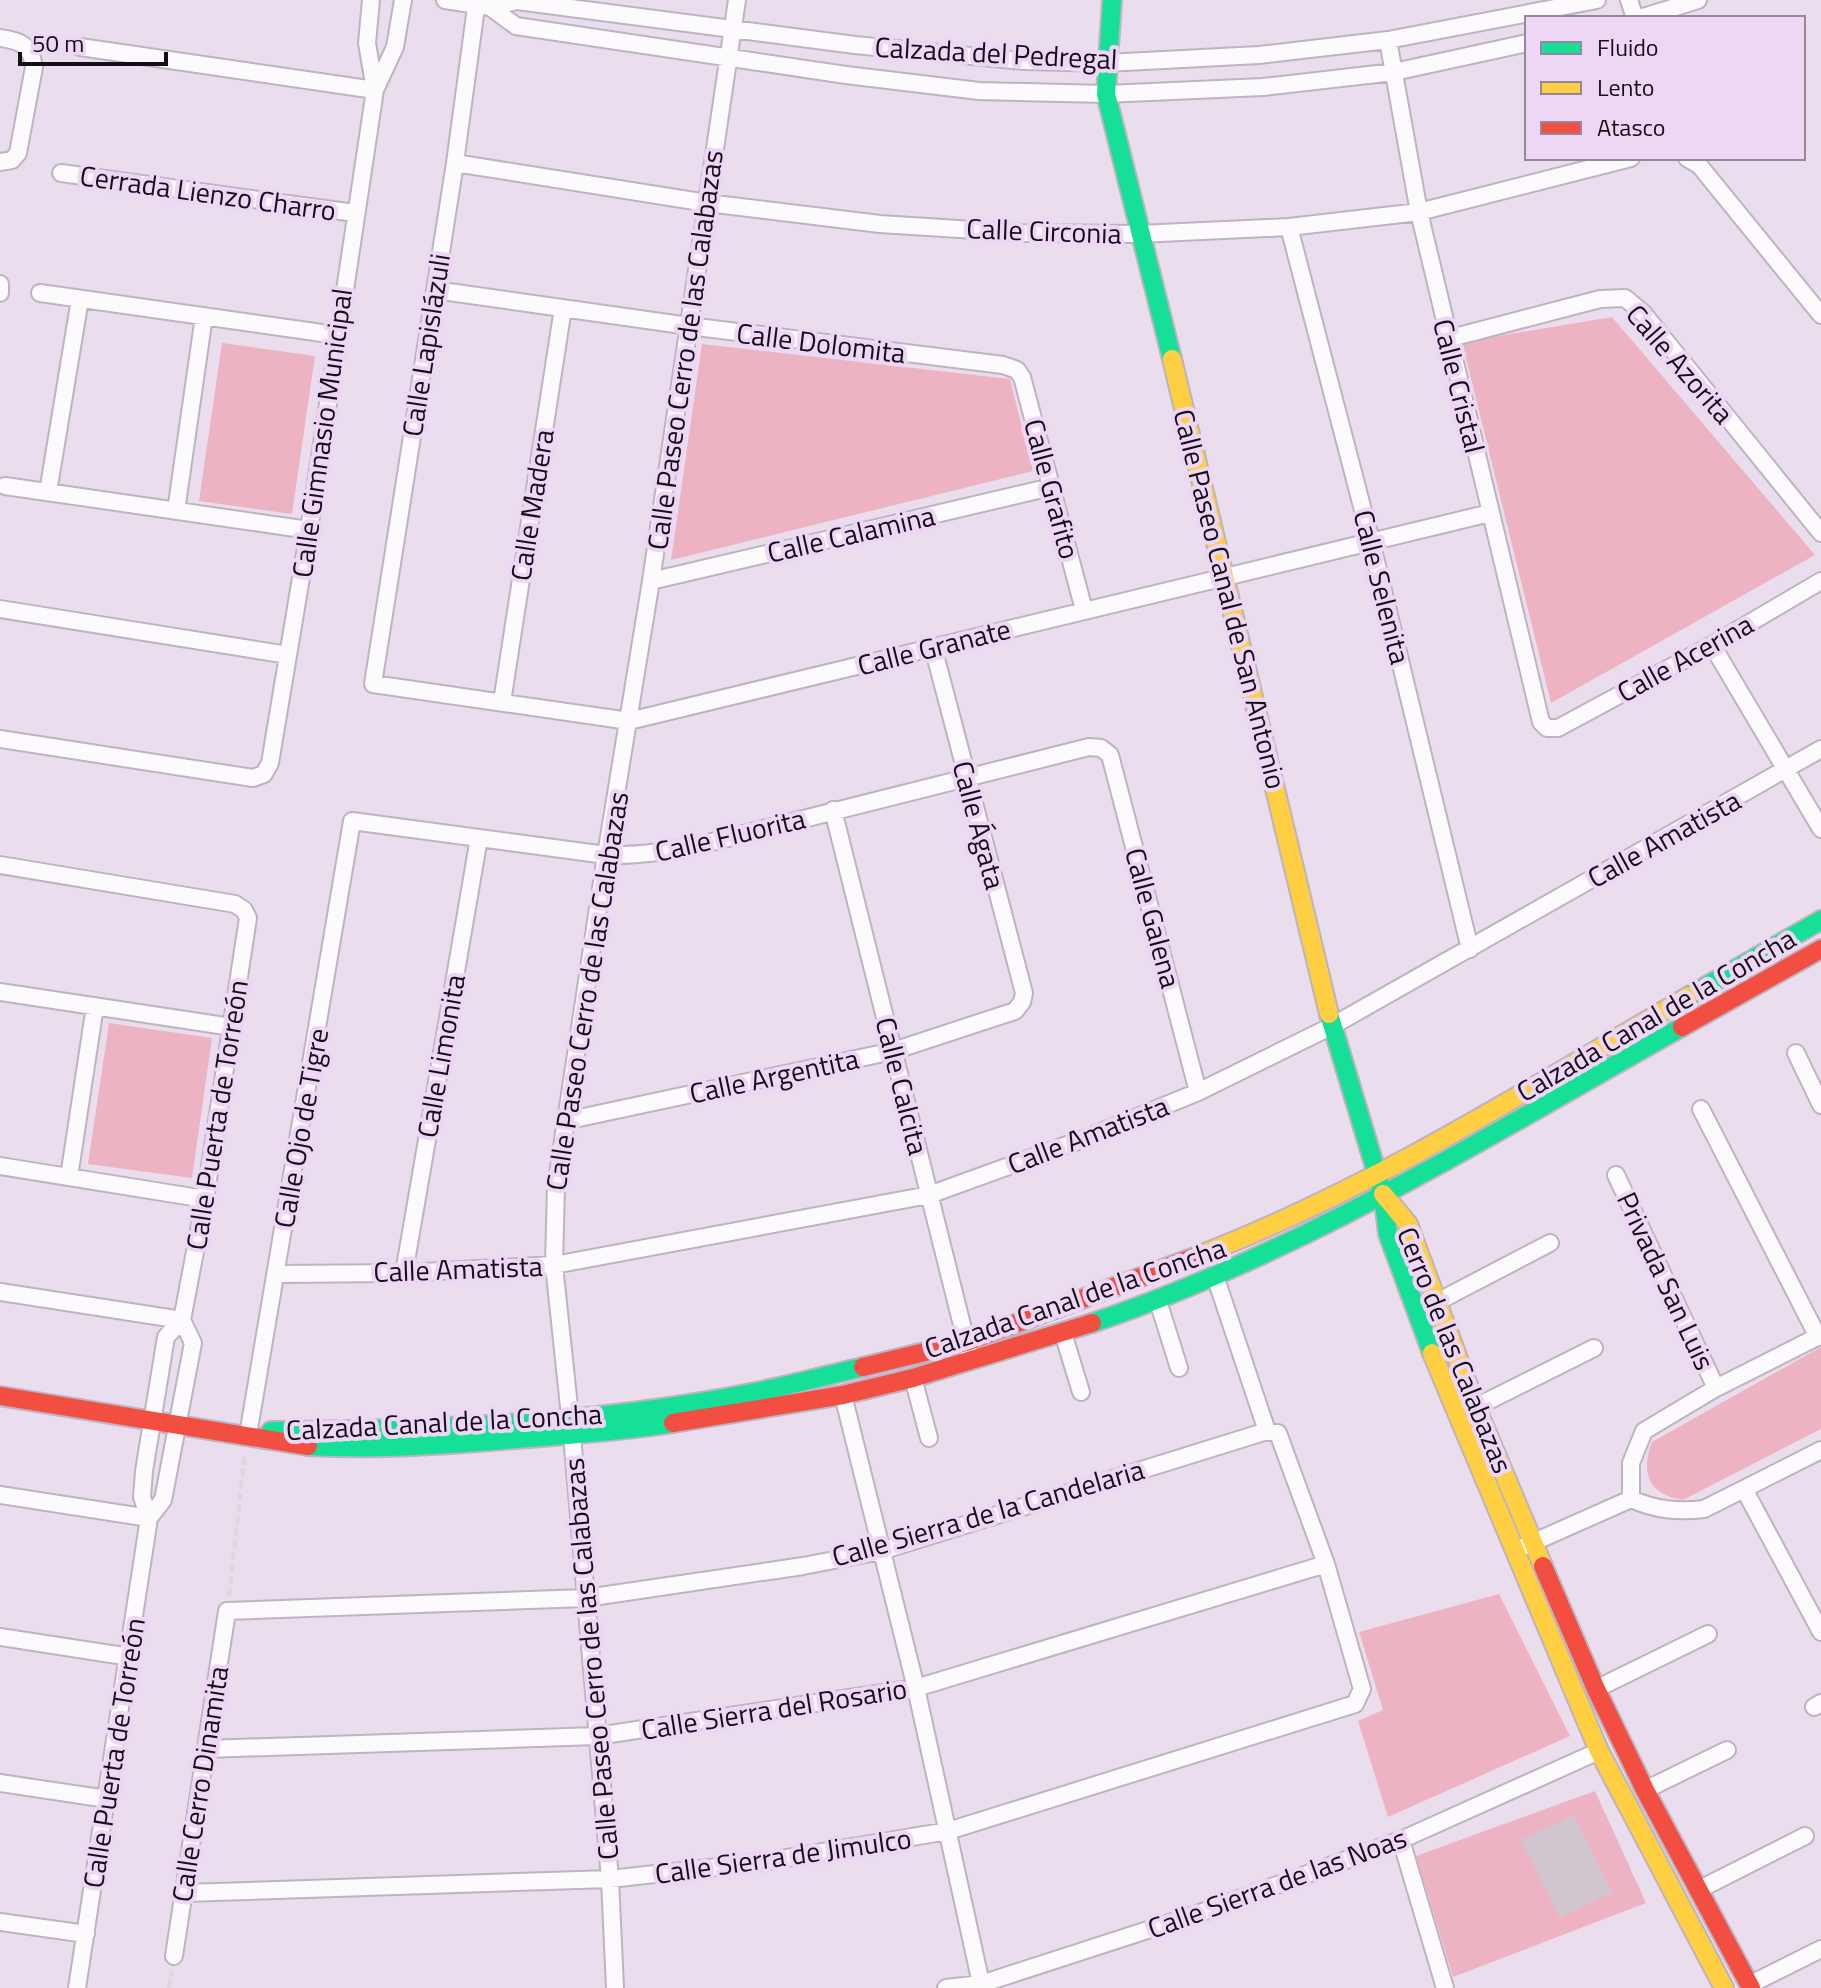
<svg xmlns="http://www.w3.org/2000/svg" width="1821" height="1988" font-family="'Titillium Web',sans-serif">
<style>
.green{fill:#edb3c3}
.building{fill:#d2c6d1}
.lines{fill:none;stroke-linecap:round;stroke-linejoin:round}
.street-casing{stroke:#bdb4c0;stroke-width:20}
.fast-casing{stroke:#bdb4c0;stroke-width:22}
.slow-casing{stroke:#bdb4c0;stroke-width:22}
.jam-casing{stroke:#bdb4c0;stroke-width:22}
.path{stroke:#dbd7dc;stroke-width:4;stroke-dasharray:8 4;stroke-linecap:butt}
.street{stroke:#fcfafc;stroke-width:16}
.fast{stroke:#16e098;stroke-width:18}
.slow{stroke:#ffcf43;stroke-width:18}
.jam{stroke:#f24e42;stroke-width:18}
.labels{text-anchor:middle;stroke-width:8;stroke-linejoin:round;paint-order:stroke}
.street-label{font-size:28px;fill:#160f19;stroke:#edd7f5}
</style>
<rect width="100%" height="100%" fill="#eadeee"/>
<!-- green -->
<path class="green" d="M1612,317L1815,555L1551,703L1462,342Z
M222,343L315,356L292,514L199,501Z
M702,344L1010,379L1033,471L671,560Z
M109,1023L212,1038L192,1178L88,1164Z
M1821,1347V1429L1683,1500C1649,1495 1640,1473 1652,1442Z
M1499,1594L1570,1736L1388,1817L1358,1721L1383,1710L1359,1632Z
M1595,1791L1646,1903L1453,1977L1416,1856Z"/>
<!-- building -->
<path class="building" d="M1574,1815L1612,1892L1560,1918L1521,1840Z"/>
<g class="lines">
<!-- street casing -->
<g class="street-casing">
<path id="street" d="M371,0L367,43L375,90
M445,0L490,7L517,1L855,45L1024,61L1106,63L1259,55L1388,40L1597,0
M477,0L455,163L373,684L629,721L1490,513
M1629,0L1635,18
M490,7L516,26L846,75L979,91L1106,94L1263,87L1394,72L1527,43
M1640,18L1698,0
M0,38C21,41 31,45 34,67L18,153L12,160L0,162
M1388,40L1419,212L1541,722L1547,728H1558L1712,645L1821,581
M80,47L375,90
M1687,158L1699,165L1821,315
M455,163L707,203L880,224L1022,233L1139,234L1289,227L1419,212L1631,158
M61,173L355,213
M1289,227L1371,541L1470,949
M0,284V293
M435,290L689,326L1003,365L1017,370L1022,377L1084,610
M40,293L336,335
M1447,339L1600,299L1625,298L1643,313L1821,533
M5,486L309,530
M48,492L80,299
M176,511L204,316
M651,581L1051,487
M0,609L288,655
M1712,645L1821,829
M502,702L563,308
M0,739L253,778L264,774L270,763L309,530L375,90L395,47L403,0
M833,810L969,1353
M0,865L235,904L244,910L248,918L205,1199L182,1320L166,1337L144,1471L142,1497L149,1518L77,1988
M0,992L232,1027
M1796,1053L1821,1105
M1701,1109L1818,1337
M565,1121L893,1051L1015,1011L1022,1002L1024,993L933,647
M0,1166L205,1199
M1616,1175L1716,1388
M69,1177L95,1006
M404,1273L479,838
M276,1274L404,1273L554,1265L929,1195L1086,1138L1198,1092L1332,1026L1821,749
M1215,1276L1267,1431
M0,1292L182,1320
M1158,1301L1179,1368
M1437,1302L1550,1243
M1063,1333L1081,1392
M913,1378L929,1438
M843,1395L916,1688L982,1988
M1476,1407L1594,1348
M248,1435L352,821L606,855C642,856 673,851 708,843L1089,747L1101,748L1110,755L1198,1092
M1744,1489L1821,1632
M0,1495L149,1518
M1631,1499V1463L1644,1431L1716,1388L1821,1335
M149,1518L163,1500L193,1343L182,1320
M1525,1546L1631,1499C1656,1510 1677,1512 1704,1509L1821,1450
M0,1637L130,1657
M1596,1689L1708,1634
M1814,1707L1821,1703
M206,1749L597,1736L916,1688L1326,1564
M0,1783L107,1799
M1645,1790L1727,1750
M1401,1840L1445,1988
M1698,1890L1805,1836
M0,1922L86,1934
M174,1956L227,1611L586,1598L803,1566L881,1551L1267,1431L1278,1433L1326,1564L1362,1689L1355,1704L948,1831L763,1862L610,1879L184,1893
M1749,1985L1821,1949
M615,1988L610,1879L572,1435L554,1265L556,1187L606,855L651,581L737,0
M946,1988L981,1984L1197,1914L1401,1840L1599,1751"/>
</g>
<!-- fast casing -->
<g class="fast-casing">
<path id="fast" d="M1112,0L1106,94L1172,359
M1689,996L1821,920
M1329,1014L1383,1194L1388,1234L1432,1353
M1092,1323C1301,1253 1491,1134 1682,1027
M271,1431C433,1430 597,1424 756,1392C792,1385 827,1375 863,1367
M308,1446C381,1450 455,1444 528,1438C576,1434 625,1431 673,1423"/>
</g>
<!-- slow casing -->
<g class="slow-casing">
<path id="slow" d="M1172,359L1329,1014
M1383,1194L1408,1224L1476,1407L1543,1566
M1200,1255C1373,1188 1530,1088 1689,996
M1432,1353L1599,1751L1724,1988"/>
</g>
<!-- jam casing -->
<g class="jam-casing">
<path id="jam" d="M1682,1027L1821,949
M863,1367L966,1342L1200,1255
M0,1396L308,1446
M673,1423L843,1395L913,1378L1092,1323
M1543,1566L1596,1689L1645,1790L1751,1988"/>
</g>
<!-- path -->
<path class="path" d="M229,1596L245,1454
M169,1988L172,1971"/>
<!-- street -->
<use href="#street" class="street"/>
<!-- fast -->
<use href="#fast" class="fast"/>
<!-- slow -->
<use href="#slow" class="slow"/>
<!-- jam -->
<use href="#jam" class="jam"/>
</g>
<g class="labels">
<!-- street labels -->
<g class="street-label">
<text transform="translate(996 53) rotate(3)" y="10">Calzada del Pedregal</text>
<text transform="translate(208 193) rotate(8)" y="10">Cerrada Lienzo Charro</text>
<text transform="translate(1044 231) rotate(2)" y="10">Calle Circonia</text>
<text transform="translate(821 343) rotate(7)" y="10">Calle Dolomita</text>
<text transform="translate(426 345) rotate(-81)" y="10">Calle Lapislázuli</text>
<text transform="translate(685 350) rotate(-82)" y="10">Calle Paseo Cerro de las Calabazas</text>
<text transform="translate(1680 364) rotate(49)" y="10">Calle Azorita</text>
<text transform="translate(1459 386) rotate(76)" y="10">Calle Cristal</text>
<text transform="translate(322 433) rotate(-82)" y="10">Calle Gimnasio Municipal</text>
<text transform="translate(1052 489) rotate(75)" y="10">Calle Grafito</text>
<text transform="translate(532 505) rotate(-81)" y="10">Calle Madera</text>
<text transform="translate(851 534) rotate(-13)" y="10">Calle Calamina</text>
<text transform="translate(1382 587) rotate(76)" y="10">Calle Selenita</text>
<text transform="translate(1230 599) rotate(76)" y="10">Calle Paseo Canal de San Antonio</text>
<text transform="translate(934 647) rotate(-14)" y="10">Calle Granate</text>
<text transform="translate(1685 658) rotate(-29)" y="10">Calle Acerina</text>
<text transform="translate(979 825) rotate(75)" y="10">Calle Ágata</text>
<text transform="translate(730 835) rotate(-13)" y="10">Calle Fluorita</text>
<text transform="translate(1664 839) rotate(-29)" y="10">Calle Amatista</text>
<text transform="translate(1153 918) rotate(75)" y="10">Calle Galena</text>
<text transform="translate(587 991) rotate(-81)" y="10">Calle Paseo Cerro de las Calabazas</text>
<text transform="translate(1656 1015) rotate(-30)" y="10">Calzada Canal de la Concha</text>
<text transform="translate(441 1056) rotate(-80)" y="10">Calle Limonita</text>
<text transform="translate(774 1076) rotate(-12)" y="10">Calle Argentita</text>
<text transform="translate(902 1086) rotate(76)" y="10">Calle Calcita</text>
<text transform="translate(217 1115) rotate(-81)" y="10">Calle Puerta de Torreón</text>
<text transform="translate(301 1128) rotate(-80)" y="10">Calle Ojo de Tigre</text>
<text transform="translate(1088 1135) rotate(-21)" y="10">Calle Amatista</text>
<text transform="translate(458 1269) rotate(-2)" y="10">Calle Amatista</text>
<text transform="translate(1666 1281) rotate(65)" y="10">Privada San Luis</text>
<text transform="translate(1075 1298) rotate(-19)" y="10">Calzada Canal de la Concha</text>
<text transform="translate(1455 1350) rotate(68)" y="10">Cerro de las Calabazas</text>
<text transform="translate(444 1422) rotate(-3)" y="10">Calzada Canal de la Concha</text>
<text transform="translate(988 1513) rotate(-16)" y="10">Calle Sierra de la Candelaria</text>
<text transform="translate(591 1659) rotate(-95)" y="10">Calle Paseo Cerro de las Calabazas</text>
<text transform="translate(774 1709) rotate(-9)" y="10">Calle Sierra del Rosario</text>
<text transform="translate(114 1753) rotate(-81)" y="10">Calle Puerta de Torreón</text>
<text transform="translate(200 1784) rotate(-81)" y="10">Calle Cerro Dinamita</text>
<text transform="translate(783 1856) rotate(-8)" y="10">Calle Sierra de Jimulco</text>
<text transform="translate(1277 1883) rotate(-20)" y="10">Calle Sierra de las Noas</text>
</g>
</g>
<!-- legend -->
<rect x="1525" y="16" width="280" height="144" fill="#edd7f5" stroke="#97879d" stroke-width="2"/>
<rect x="1541" y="42" width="40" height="12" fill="#16e098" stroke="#97879d" stroke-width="2"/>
<text x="1597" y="56" font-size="24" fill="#160f19">Fluido</text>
<rect x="1541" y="82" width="40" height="12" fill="#ffcf43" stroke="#97879d" stroke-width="2"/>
<text x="1597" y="96" font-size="24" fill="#160f19">Lento</text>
<rect x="1541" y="122" width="40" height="12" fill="#f24e42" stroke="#97879d" stroke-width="2"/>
<text x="1597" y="136" font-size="24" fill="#160f19">Atasco</text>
<!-- scale -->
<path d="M20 52v12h146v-12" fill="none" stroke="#160f19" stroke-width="4"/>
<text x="32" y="52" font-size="24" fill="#160f19" stroke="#edd7f5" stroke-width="6" paint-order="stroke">50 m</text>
</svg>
